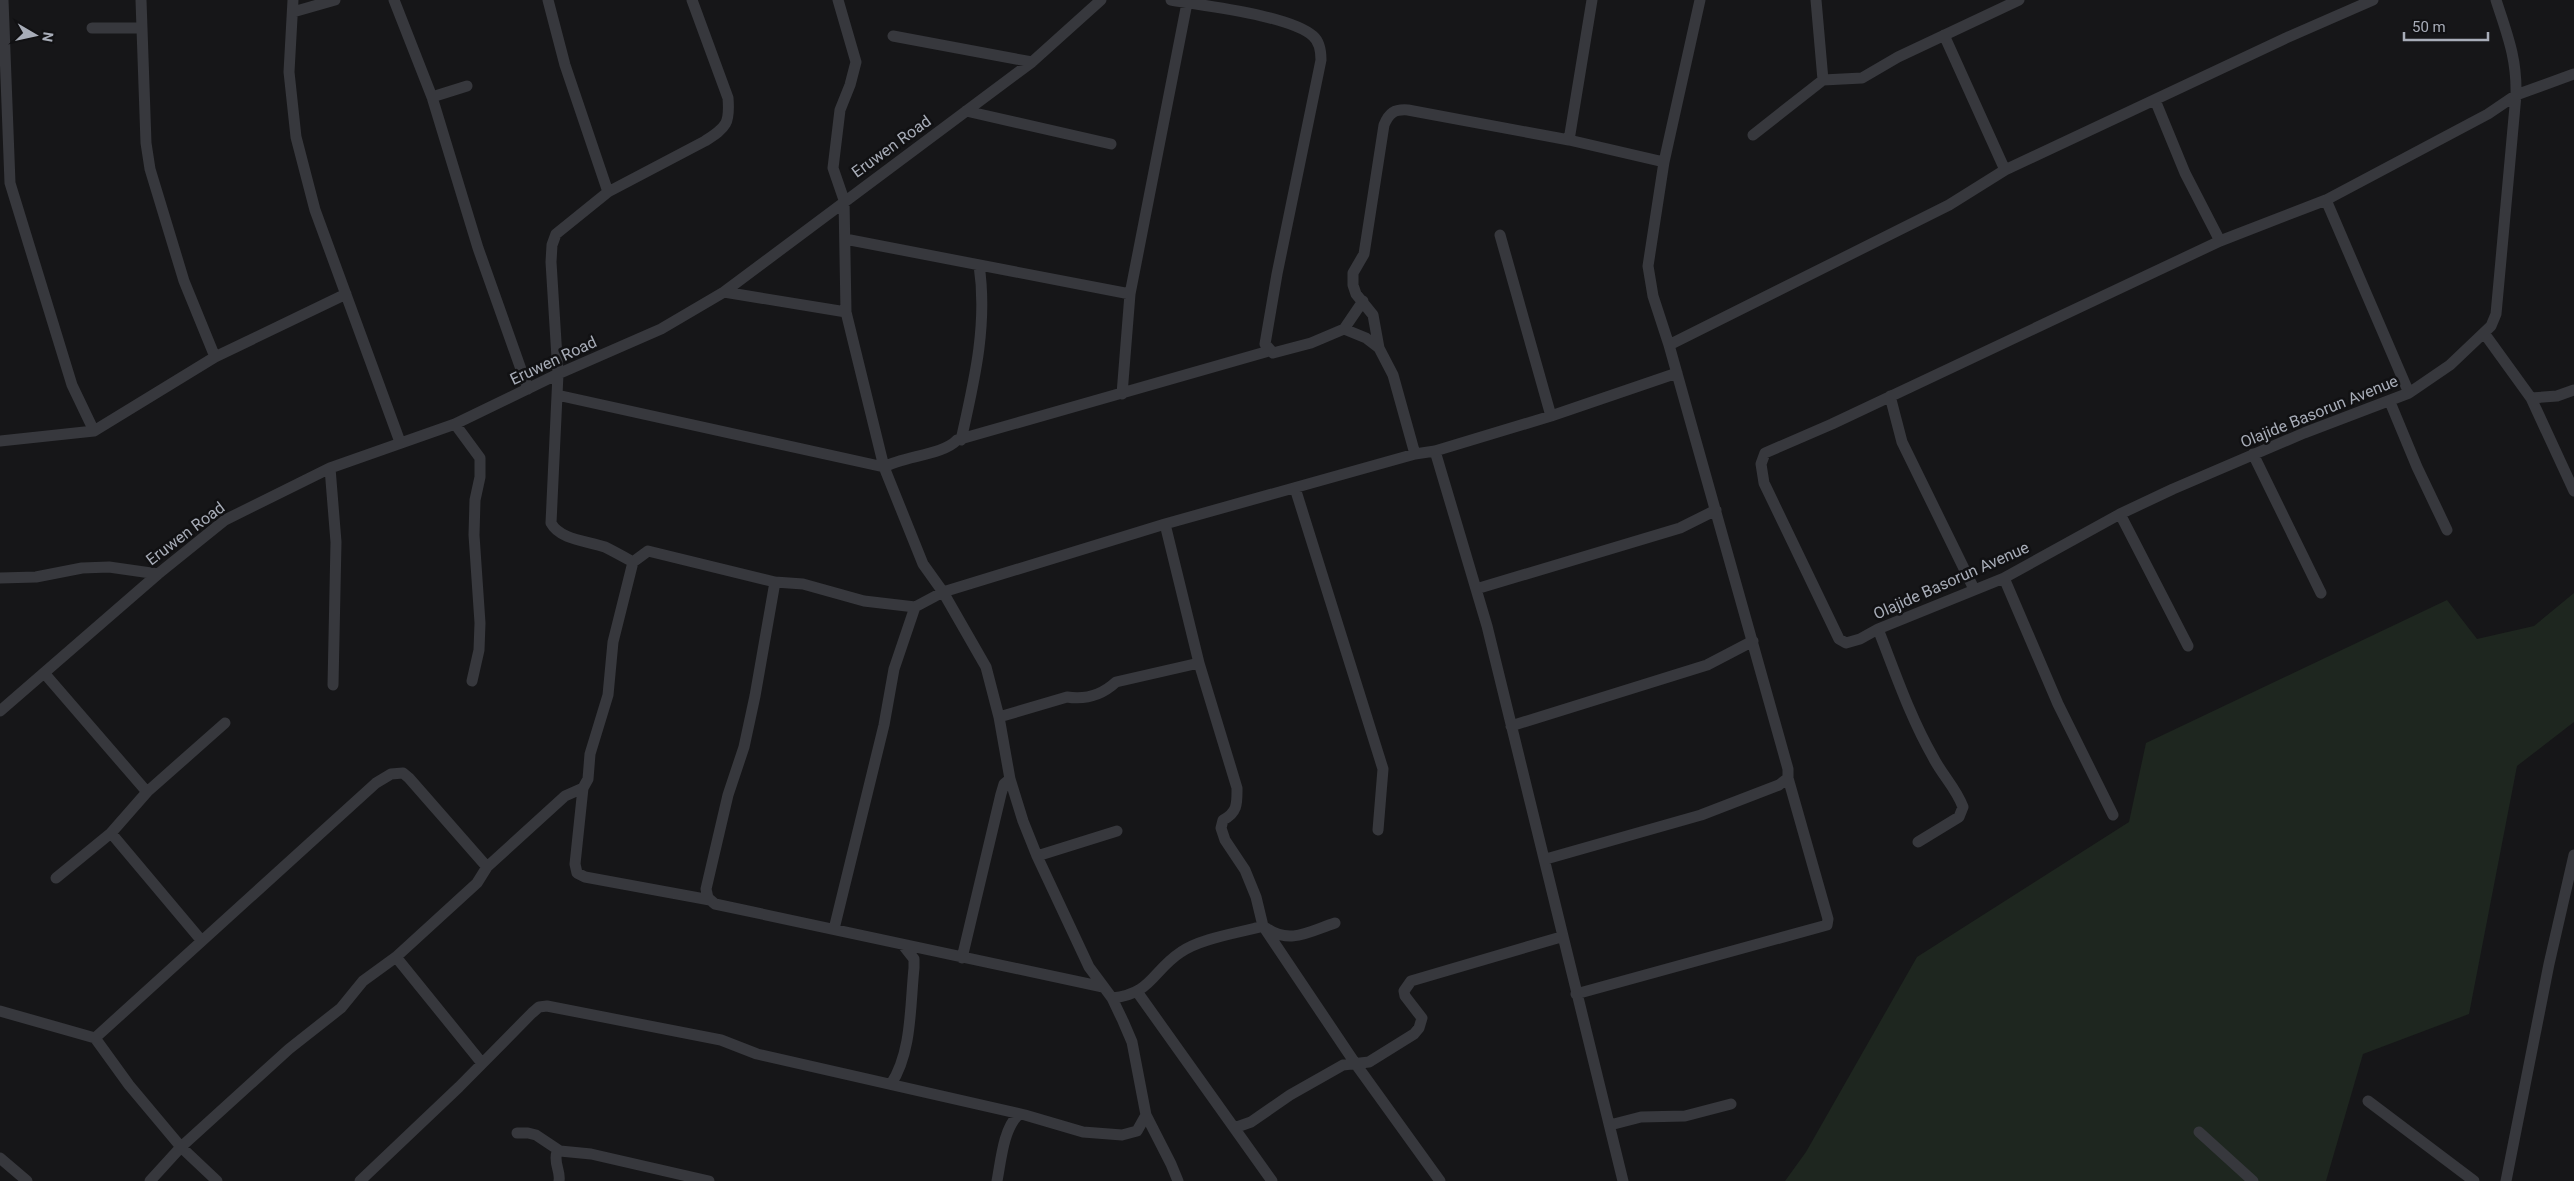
<svg xmlns="http://www.w3.org/2000/svg" width="2574" height="1181" font-family="Roboto,sans-serif">
<style>
.green{fill:#1e261f}
.lines{fill:none;stroke-linecap:round;stroke-linejoin:round}
.minor{stroke:#37383d;stroke-width:11}
.labels{text-anchor:middle;stroke-width:5;stroke-linejoin:round;paint-order:stroke}
.street-label{font-size:16px;fill:#a8adb8;stroke:#111113}
</style>
<rect width="100%" height="100%" fill="#161618"/>
<!-- green -->
<path class="green" d="M2574,593V722L2517,766L2469,1014L2363,1054L2326,1181H1785L1806,1152L1917,957L2129,822L2146,743L2447,600L2477,639L2534,626Z"/>
<g class="lines">
<!-- minor -->
<path class="minor" d="M3,0L10,183L72,385L94,431
M141,0L146,143L150,169L184,281L215,357
M293,0L289,72L296,137L315,210L400,442
M394,0L432,97L478,248L528,389
M548,0L565,65L608,192
M838,0L856,62L850,85L840,110L833,168L844,200L846,312L884,467L923,564L943,592L986,667L999,717L1010,779L1023,821L1037,856L1089,967L1112,998L1123,1021L1132,1042L1146,1115L1171,1164L1178,1181
M1171,0C1204,6 1289,15 1313,36C1320,42 1321,51 1321,60L1277,274L1265,344L1273,353L1311,343L1344,329L1363,301
M2496,0C2507,34 2517,58 2516,95L2496,314L2491,326L2450,365L2409,393L2304,433L2173,489L2120,514L2004,578L1878,629L1860,639L1846,643L1839,639L1764,483L1761,464L1765,453L1832,424L2220,241L2326,200L2488,114L2516,95L2574,74
M293,12L335,0
M92,28H142
M1944,35L2005,170
M893,36L1032,62
M1823,80L1862,78L1898,57L2019,0
M432,97L467,86
M2155,100L2185,173L2220,241
M966,111L1111,144
M1753,135L1823,80L1816,0
M1569,140L1592,0
M2326,200L2409,393
M1500,235L1551,416
M845,239L1130,294
M724,292L846,312
M1344,329L1366,338L1379,348
M2484,333L2531,398L2557,396L2574,390
M1669,345L1949,205L2005,170L2286,38L2373,0
M1122,394L1130,294L1187,3
M557,395L884,467C904,456 943,455 957,440L1269,351
M1890,396L1902,442L1974,589
M2531,398L2574,491
M2390,402L2417,467L2447,530
M455,424L480,458V477L475,500L474,535L480,623L479,650L472,681
M961,440C974,382 988,325 979,265
M0,441L94,431L215,357L346,294
M1435,451L1487,626L1623,1181
M1415,454L1393,375L1379,348L1373,315L1356,294L1353,285V273L1364,254L1384,125C1389,113 1394,109 1408,110L1569,140L1664,162
M2253,454L2321,593
M330,468L336,542L333,685
M1295,488L1383,769L1378,830
M2120,514L2188,646
M1165,524L1199,663L1237,788C1237,803 1238,812 1223,820L1221,828L1225,840L1245,870L1256,897L1263,926L1355,1063L1440,1181
M633,562C624,557 615,552 605,547C588,541 560,540 551,523L558,374L551,262L552,245L556,234L608,192L705,141C727,127 730,123 728,98L692,0
M0,578L36,577L82,568L109,567L158,574
M2004,578L2058,704L2113,815
M775,582L755,696L744,747L728,795L706,889L708,898L715,904L1103,987
M1476,589L1680,528L1716,510
M1878,629C1895,672 1910,717 1933,757C1942,775 1956,788 1963,807L1959,817L1918,842
M45,674L147,792
M0,711L158,574L225,520L330,468L455,424L558,374L661,329L724,292L1032,62L1101,0
M999,717L1067,697C1086,700 1102,695 1116,682L1199,663
M1511,726L1707,665L1753,641
M583,788L575,864L577,873L585,877L710,900
M111,833L201,940
M1037,856L1117,831
M1546,859L1701,815L1779,785L1788,778V769L1669,345L1653,296L1648,266L1664,162L1700,0
M56,878L111,833L147,792L225,723
M1266,928C1290,945 1310,931 1335,923
M834,929L884,725L894,669L915,607
M396,957L481,1062
M962,958L1001,794L1004,784L1010,779
M1138,993L1272,1181
M1576,994L1827,925L1828,919L1788,778
M1112,998C1152,994 1152,971 1181,952C1201,938 1239,933 1263,926
M0,1011L95,1038L129,1085L181,1147L217,1181
M95,1038L376,783L391,774L403,773L409,778L487,867
M891,1084C912,1052 910,1006 914,968V959L903,945
M2368,1101L2474,1181
M1610,1125L1641,1117L1685,1116L1731,1104
M1234,1128L1251,1122L1290,1095L1343,1065L1369,1062L1414,1034L1419,1028L1422,1018L1405,996L1404,991L1411,981L1561,937
M2199,1132L2253,1181
M517,1133H528L536,1135L560,1151L591,1154L709,1181
M0,1158L27,1181
M150,1181L181,1147L289,1049L341,1008L363,981L396,957L477,883L487,867L565,796L583,788L588,779L590,754L608,695L613,642L633,562L648,551L775,582L803,584L864,601L915,607L943,592L1165,524L1415,454L1435,451L1551,416L1677,373
M360,1181L459,1087L532,1013L539,1007L547,1006L721,1040L757,1054L1025,1115L1083,1132L1122,1135L1137,1131L1146,1115
M559,1181C561,1171 553,1163 557,1152L560,1151
M997,1181C1001,1161 1003,1130 1018,1115
M2506,1181L2549,964L2574,855"/>
</g>
<g class="labels">
<!-- street labels -->
<g class="street-label">
<text transform="translate(891 146) rotate(-36)" y="6">Eruwen Road</text>
<text transform="translate(553 360) rotate(-25)" y="6">Eruwen Road</text>
<text transform="translate(2319 411) rotate(-22)" y="6">Olajide Basorun Avenue</text>
<text transform="translate(185 533) rotate(-37)" y="6">Eruwen Road</text>
<text transform="translate(1951 580) rotate(-24)" y="6">Olajide Basorun Avenue</text>
</g>
</g>
<!-- north arrow -->
<g transform="translate(35 35) rotate(99)" stroke="#111113" stroke-width="4" paint-order="stroke">
<path d="M0-4L9 19L0 12L-9 19Z" fill="#a8adb8"/>
<text y="-8" font-size="14" font-weight="bold" text-anchor="middle" fill="#a8adb8">N</text>
</g>
<!-- scale -->
<path d="M2404 32v8h84v-8" fill="none" stroke="#a8adb8" stroke-width="2.5"/>
<text x="2412" y="32" font-size="15" fill="#a8adb8" stroke="#111113" stroke-width="4" paint-order="stroke">50 m</text>
</svg>
